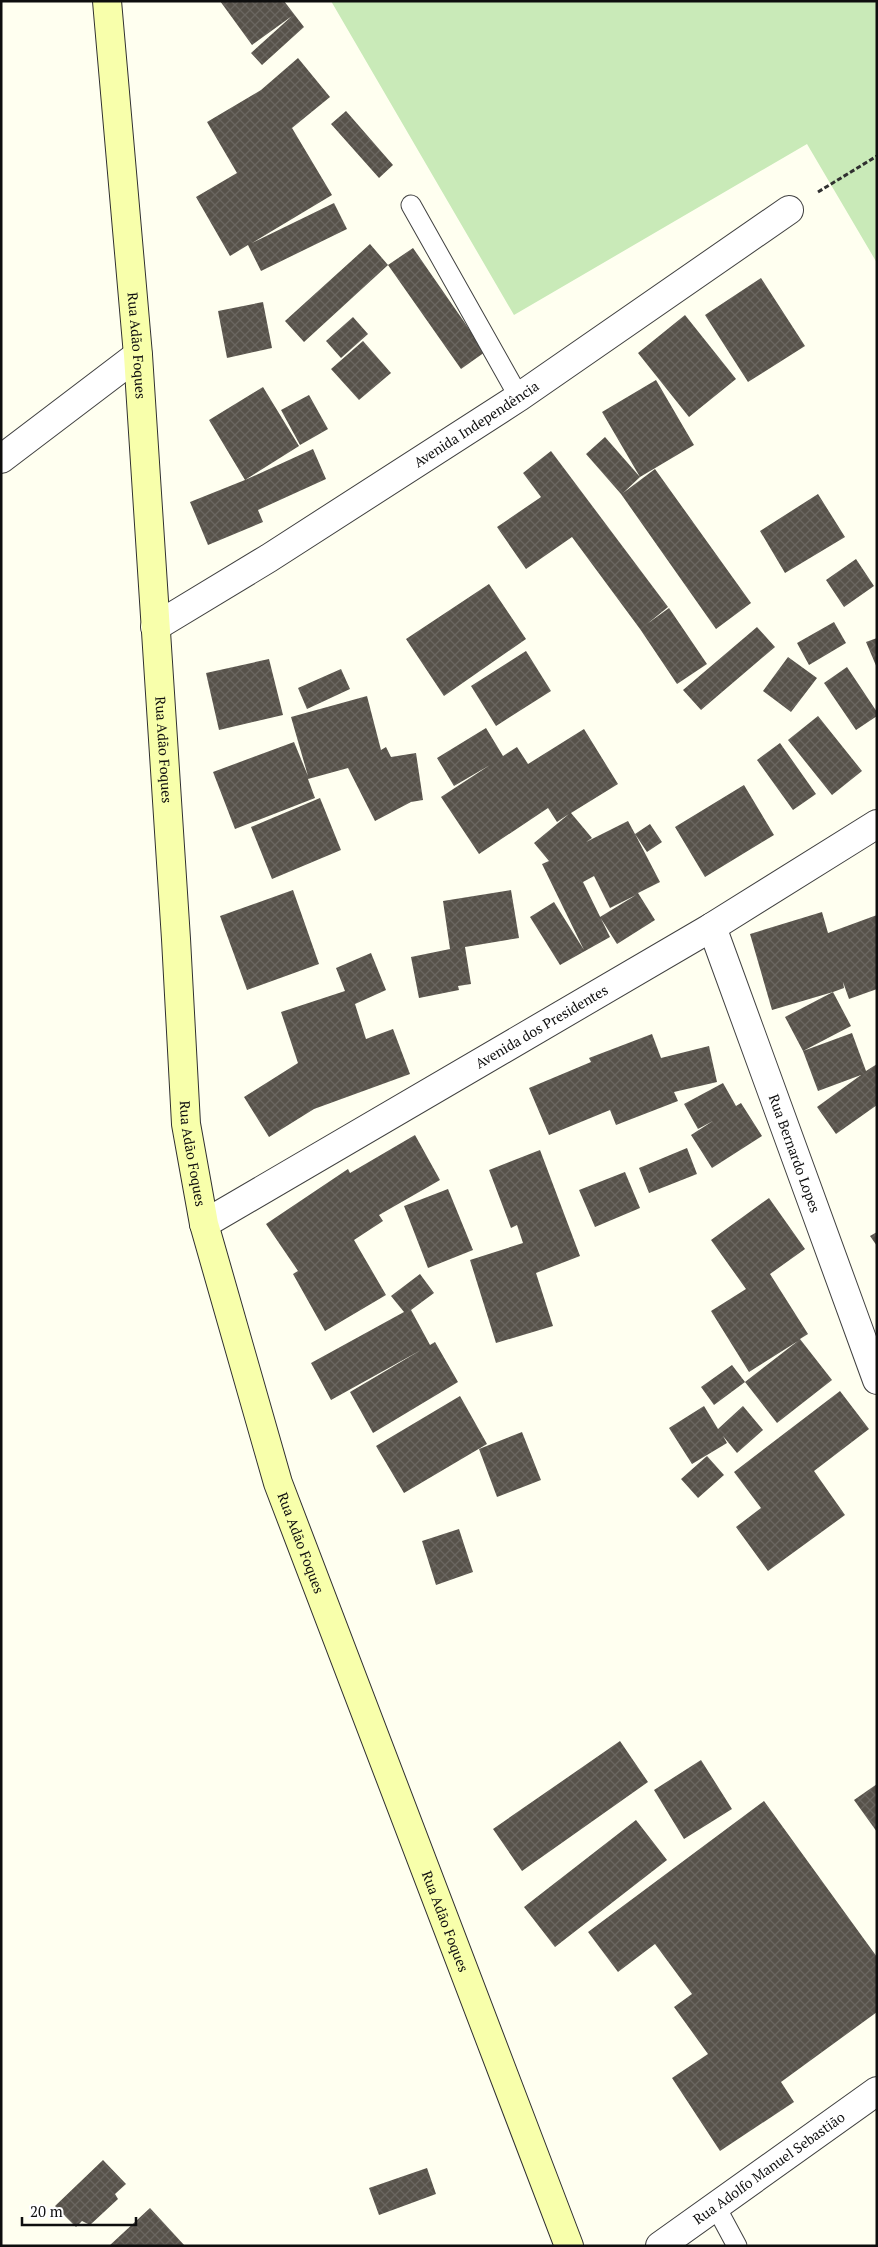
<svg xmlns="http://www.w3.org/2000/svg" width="878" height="2247" font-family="'PT Serif',serif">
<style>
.grass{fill:#c9eab8}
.building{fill:url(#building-cross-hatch)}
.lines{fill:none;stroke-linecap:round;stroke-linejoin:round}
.service-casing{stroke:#414141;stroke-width:21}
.minor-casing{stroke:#414141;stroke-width:30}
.secondary-casing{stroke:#303030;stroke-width:30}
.path{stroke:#303030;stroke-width:3;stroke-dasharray:5 2.5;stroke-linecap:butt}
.service{stroke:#fff;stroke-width:19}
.minor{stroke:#fff;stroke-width:28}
.secondary{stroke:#f8ffab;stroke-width:28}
.labels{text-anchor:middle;stroke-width:5;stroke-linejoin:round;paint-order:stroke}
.street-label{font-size:14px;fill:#0e0e0e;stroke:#fff}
</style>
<defs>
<pattern id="building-cross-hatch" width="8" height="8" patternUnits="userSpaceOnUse" patternTransform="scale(1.25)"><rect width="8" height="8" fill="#57524a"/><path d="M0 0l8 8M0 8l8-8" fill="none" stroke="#6a6660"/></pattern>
</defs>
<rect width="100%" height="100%" fill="#fffff0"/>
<!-- grass -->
<path class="grass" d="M331,1H877V263L807,144L514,315Z"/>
<!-- building -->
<path class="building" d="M220,1H284L304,27L262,65L251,53L292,16L252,45Z
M298,58L330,97L292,128L332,195L252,243L334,203L347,229L261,271L248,245L230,256L196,197L237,173L207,122L261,90Z
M346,111L393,165L379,178L331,124Z
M370,244L388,265L304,342L285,321Z
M413,248L485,352L461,369L388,265Z
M761,278L805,346L748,382L705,315Z
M263,302L272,348L227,358L218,311Z
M685,315L736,379L689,417L638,353Z
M353,317L368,334L341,358L326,341Z
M363,341L391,373L359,400L331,369Z
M656,380L694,445L640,477L602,412Z
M263,387L299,446L245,480L313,449L326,479L258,510L263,522L208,545L190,502L245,480L209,420Z
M309,395L328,429L300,445L281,410Z
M605,437L640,477L623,493L655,469L751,603L716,629L621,494L586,454Z
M551,451L668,607L647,624L669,608L707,664L677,684L640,629L572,537L526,569L497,527L541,497L523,473Z
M818,494L845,537L785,573L760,531Z
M856,559L874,586L844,607L826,580Z
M489,584L526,639L444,696L406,639Z
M834,622L846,643L809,665L797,643Z
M757,627L775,647L701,710L683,690Z
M877,638V668L866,642Z
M526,651L551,691L496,726L471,686Z
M788,657L817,678L791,712L763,691Z
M269,659L283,715L219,730L206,673Z
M847,667L877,712V716L856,730L824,683Z
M341,669L350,689L307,709L298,688Z
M367,696L381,750L386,747L391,757L416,753L423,800L411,802L375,821L348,768L308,779L315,798L235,829L213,772L294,742L308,776L291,717Z
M818,716L862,771L832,795L788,740Z
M486,728L503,756L517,747L528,764L584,729L618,784L571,813L592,838L586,842L628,821L635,834L650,824L662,842L647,852L635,834L660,882L638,893L655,920L617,944L600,917L636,895L610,908L594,876L583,882L610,937L560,965L530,917L554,902L584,950L542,864L549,861L534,843L569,814L557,822L548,808L479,854L441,797L490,765L454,786L437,758Z
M780,743L816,794L793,810L757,760Z
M744,785L774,835L705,877L675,827Z
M320,798L341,850L272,879L251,827Z
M293,890L319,964L247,990L220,916Z
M511,890L519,938L465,947L471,984L458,986L459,990L419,998L411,957L450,949L443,901Z
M822,912L828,933L877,915V989L849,999L843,982L844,988L833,992L851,1026L803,1051L785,1017L833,992L772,1010L750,934Z
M371,953L386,990L355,1004L366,1039L393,1029L410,1074L314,1109L269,1137L244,1097L298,1063L281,1012L345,991L336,968Z
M852,1033L866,1071L877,1064V1105L836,1134L817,1107L861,1075L818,1091L803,1051Z
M652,1034L661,1058L709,1046L717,1082L674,1092L678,1101L616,1125L610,1110L549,1135L529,1088L591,1062L589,1058Z
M723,1083L736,1106L741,1103L762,1136L712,1168L691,1135L713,1121L698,1129L684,1104Z
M415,1135L440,1180L379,1215L383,1221L354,1240L386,1295L325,1331L293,1274L298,1271L266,1224L348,1169L350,1173Z
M687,1148L697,1174L649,1193L639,1168Z
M540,1150L580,1256L536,1273L553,1326L496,1343L470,1260L523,1243L517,1225L511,1228L489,1170Z
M625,1172L640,1208L595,1227L579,1190Z
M448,1189L473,1250L428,1268L404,1206Z
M769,1198L805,1249L770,1274L808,1334L800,1339L832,1380L777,1423L745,1382L798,1341L749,1372L711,1311L746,1289L711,1240Z
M877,1232V1246L870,1236Z
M420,1274L434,1293L411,1310L430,1345L435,1342L458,1382L373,1433L350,1392L421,1350L331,1400L311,1363L404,1312L391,1296Z
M732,1365L745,1382L714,1405L701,1387Z
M840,1391L869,1429L814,1471L845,1515L768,1571L736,1527L761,1508L734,1472Z
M460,1396L487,1444L404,1493L376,1446Z
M704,1406L718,1429L743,1406L763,1430L737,1453L723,1436L727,1443L692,1464L669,1428Z
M522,1432L541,1480L497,1497L479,1449Z
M707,1456L724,1475L698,1498L681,1479Z
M459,1529L473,1572L436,1585L422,1541Z
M620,1741L648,1782L522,1871L493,1829Z
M701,1760L732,1809L684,1839L654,1790Z
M877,1784V1832L854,1800Z
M764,1801L877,1957V2012L781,2082L794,2102L720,2151L672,2078L708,2054L674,2007L692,1994L655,1944L618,1972L588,1932Z
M636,1820L667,1860L555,1947L524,1907Z
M103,2160L126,2184L115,2194L118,2199L90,2225L82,2221L76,2227L55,2206Z
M427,2168L436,2194L379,2215L369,2188Z
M150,2208L185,2246H109Z"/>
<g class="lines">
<!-- service casing -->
<g class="service-casing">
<path id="service" d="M411,205L519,397
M716,2207L737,2246"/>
</g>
<!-- minor casing -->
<g class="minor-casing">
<g id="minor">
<path d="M1,459L138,355"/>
<path id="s1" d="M155,627L269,558L519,397L789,210"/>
<path id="s2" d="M712,927L877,1380"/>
<path id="s3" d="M204,1224L712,927L877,824"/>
<path id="s4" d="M660,2246L877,2091"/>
</g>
</g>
<!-- secondary casing -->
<g class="secondary-casing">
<g id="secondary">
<path id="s5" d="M107,1L138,355L176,939L186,1124L204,1224L278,1483L569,2246"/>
</g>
</g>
<!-- path -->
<path class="path" d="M818,192L877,156"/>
<!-- service -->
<use href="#service" class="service"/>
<!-- minor -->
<use href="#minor" class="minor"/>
<!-- secondary -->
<use href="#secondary" class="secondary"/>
</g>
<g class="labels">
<!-- street labels -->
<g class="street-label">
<text dy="5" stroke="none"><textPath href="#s5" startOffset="346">Rua Adão Foques</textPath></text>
<text dy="5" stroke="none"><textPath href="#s1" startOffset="380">Avenida Independência</textPath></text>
<text dy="5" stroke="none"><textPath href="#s5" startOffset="751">Rua Adão Foques</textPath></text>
<text dy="5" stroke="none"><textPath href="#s3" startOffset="391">Avenida dos Presidentes</textPath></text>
<text dy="5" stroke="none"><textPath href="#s5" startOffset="1156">Rua Adão Foques</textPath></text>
<text dy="5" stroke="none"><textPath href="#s2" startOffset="241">Rua Bernardo Lopes</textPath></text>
<text dy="5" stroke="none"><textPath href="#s5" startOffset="1561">Rua Adão Foques</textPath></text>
<text dy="5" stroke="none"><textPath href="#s5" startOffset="1966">Rua Adão Foques</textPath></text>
<text dy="5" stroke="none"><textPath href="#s4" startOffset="134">Rua Adolfo Manuel Sebastião</textPath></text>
</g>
</g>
<!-- border -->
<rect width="878" height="2247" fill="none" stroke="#0e0e0e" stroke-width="5"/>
<!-- scale -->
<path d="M22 2217v8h114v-8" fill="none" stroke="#0e0e0e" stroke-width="2.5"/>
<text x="30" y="2217" font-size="15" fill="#0e0e0e" stroke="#ffffff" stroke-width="4" paint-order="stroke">20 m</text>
</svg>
